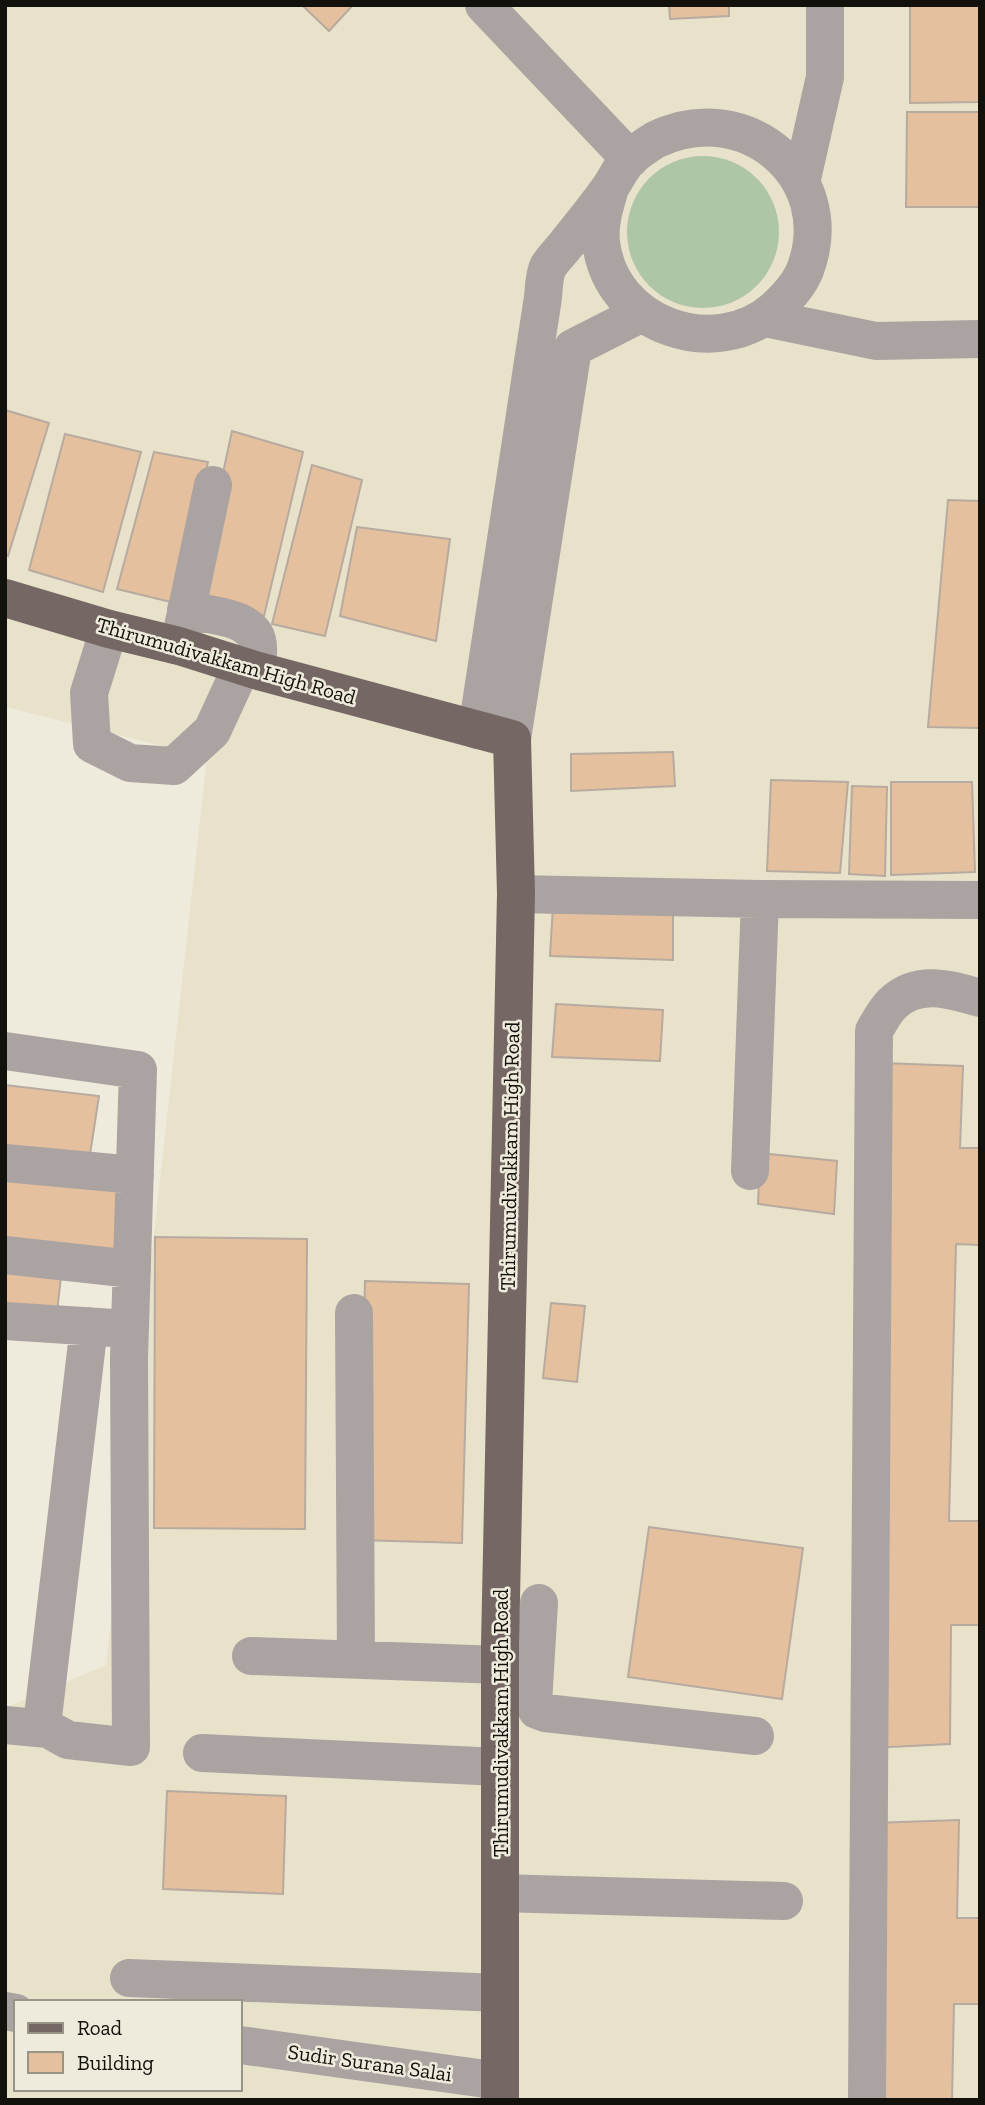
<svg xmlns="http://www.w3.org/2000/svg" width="985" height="2105" font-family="'Zilla Slab',serif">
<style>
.built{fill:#e8e2cb;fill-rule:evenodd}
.green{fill:#afc6a6}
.building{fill:#e4c09e;stroke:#b7aa9f;stroke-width:2}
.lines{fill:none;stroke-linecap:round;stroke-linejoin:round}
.minor{stroke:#aba3a1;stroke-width:38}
.major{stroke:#756764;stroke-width:38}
.labels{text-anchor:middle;stroke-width:5;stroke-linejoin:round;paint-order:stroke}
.street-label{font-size:21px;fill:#12110b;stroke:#efebdc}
</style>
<rect width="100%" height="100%" fill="#efebdc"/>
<!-- built -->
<path class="built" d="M5,5H980V2100H5V1708L106,1665L207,757L5,707ZM16,2002H240V2089H16Z"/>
<!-- green -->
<path class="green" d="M627 232a76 76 0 1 1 152 0a76 76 0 1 1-152 0Z"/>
<!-- building -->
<path class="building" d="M302,5H353L329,31Z
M669,5H729V16L670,19Z
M910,5H980V102L910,103Z
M907,112H980V207H906Z
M5,410L49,423L8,556L5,555Z
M232,431L303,452L264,616L196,598Z
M65,434L141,452L103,592L29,570Z
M154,452L208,462L175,603L117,589Z
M312,465L362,480L325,636L272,624Z
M948,500L980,501V728L928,727Z
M357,527L450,539L436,641L340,616Z
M673,752L675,786L571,791V754Z
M771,780L848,782L840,873L767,871Z
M891,782H972L975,872L891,875Z
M852,786L887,787L885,876L849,874Z
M553,905L673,907V960L550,956Z
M556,1004L663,1010L660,1061L552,1057Z
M882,1063L963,1066L960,1148H980V1245L956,1244L949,1521H980V1625H951L950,1744L870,1748Z
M5,1085L99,1096L89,1161L5,1152Z
M760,1153L837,1161L834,1214L758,1204Z
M5,1173L118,1184V1255L5,1243Z
M155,1237L307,1239L305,1529L154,1528Z
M5,1262L62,1268L56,1321L5,1316Z
M365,1281L469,1284L462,1543L358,1540Z
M551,1303L585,1306L577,1382L543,1378Z
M649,1527L803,1548L782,1699L628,1677Z
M167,1791L286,1796L283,1894L163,1889Z
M959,1820L957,1918H980V2004H954L952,2100H873V1823Z"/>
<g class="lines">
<!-- minor -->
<path class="minor" d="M484,5L630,159
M801,183L825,77V5
M765,318L876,341L980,339
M186,610C209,615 258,616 258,648C259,655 256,663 255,670
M109,629L89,693L92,744L130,763L174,766L212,731L242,666
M179,646L213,485
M477,730C494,614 512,498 530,382C534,354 539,325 543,297C544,288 544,275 548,267C552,260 559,253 564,247C579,228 595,209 609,189C616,179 621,167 630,158C637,152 647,145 655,140C743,96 841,175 805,270C799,285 787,298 775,309C714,362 610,325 601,242C599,223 605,205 610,188
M512,739L573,348L642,313
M516,894L760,899L980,900
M5,1051L138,1070L129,1358L131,1747L68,1740L48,1729L43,1717L89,1326
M5,1163L135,1175
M750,1171L760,899
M5,1255L132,1269
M354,1313L356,1659
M5,1321L114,1328
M539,1603L533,1703L537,1710L545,1713L755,1736
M251,1656L500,1665
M5,1725L48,1729
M202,1753L500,1767
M501,1893L784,1901
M129,1978L500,1993
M5,2011L16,2013
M240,2045L500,2081
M867,2100L874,1031C879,1022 885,1011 892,1004C917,979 950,989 980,998"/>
<!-- major -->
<path class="major" d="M5,598L109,629L179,646L255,670L512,739L516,894L500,1645V2100"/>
</g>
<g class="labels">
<!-- street labels -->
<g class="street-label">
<text transform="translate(226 661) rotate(16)" y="7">Thirumudivakkam High Road</text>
<text transform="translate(510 1156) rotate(-89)" y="7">Thirumudivakkam High Road</text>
<text transform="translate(501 1723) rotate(-90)" y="7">Thirumudivakkam High Road</text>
<text transform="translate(370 2063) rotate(8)" y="7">Sudir Surana Salai</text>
</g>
</g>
<!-- border -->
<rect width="985" height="2105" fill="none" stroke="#12110b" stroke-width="14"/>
<!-- legend -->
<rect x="14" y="2000" width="228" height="91" fill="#efebdc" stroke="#979488" stroke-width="2"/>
<rect x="28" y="2023" width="35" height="10" fill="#756764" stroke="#979488" stroke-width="2"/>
<text x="77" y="2035" font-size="21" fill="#12110b">Road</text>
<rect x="28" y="2052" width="35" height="21" fill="#e4c09e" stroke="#979488" stroke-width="2"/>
<text x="77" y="2070" font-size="21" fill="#12110b">Building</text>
</svg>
